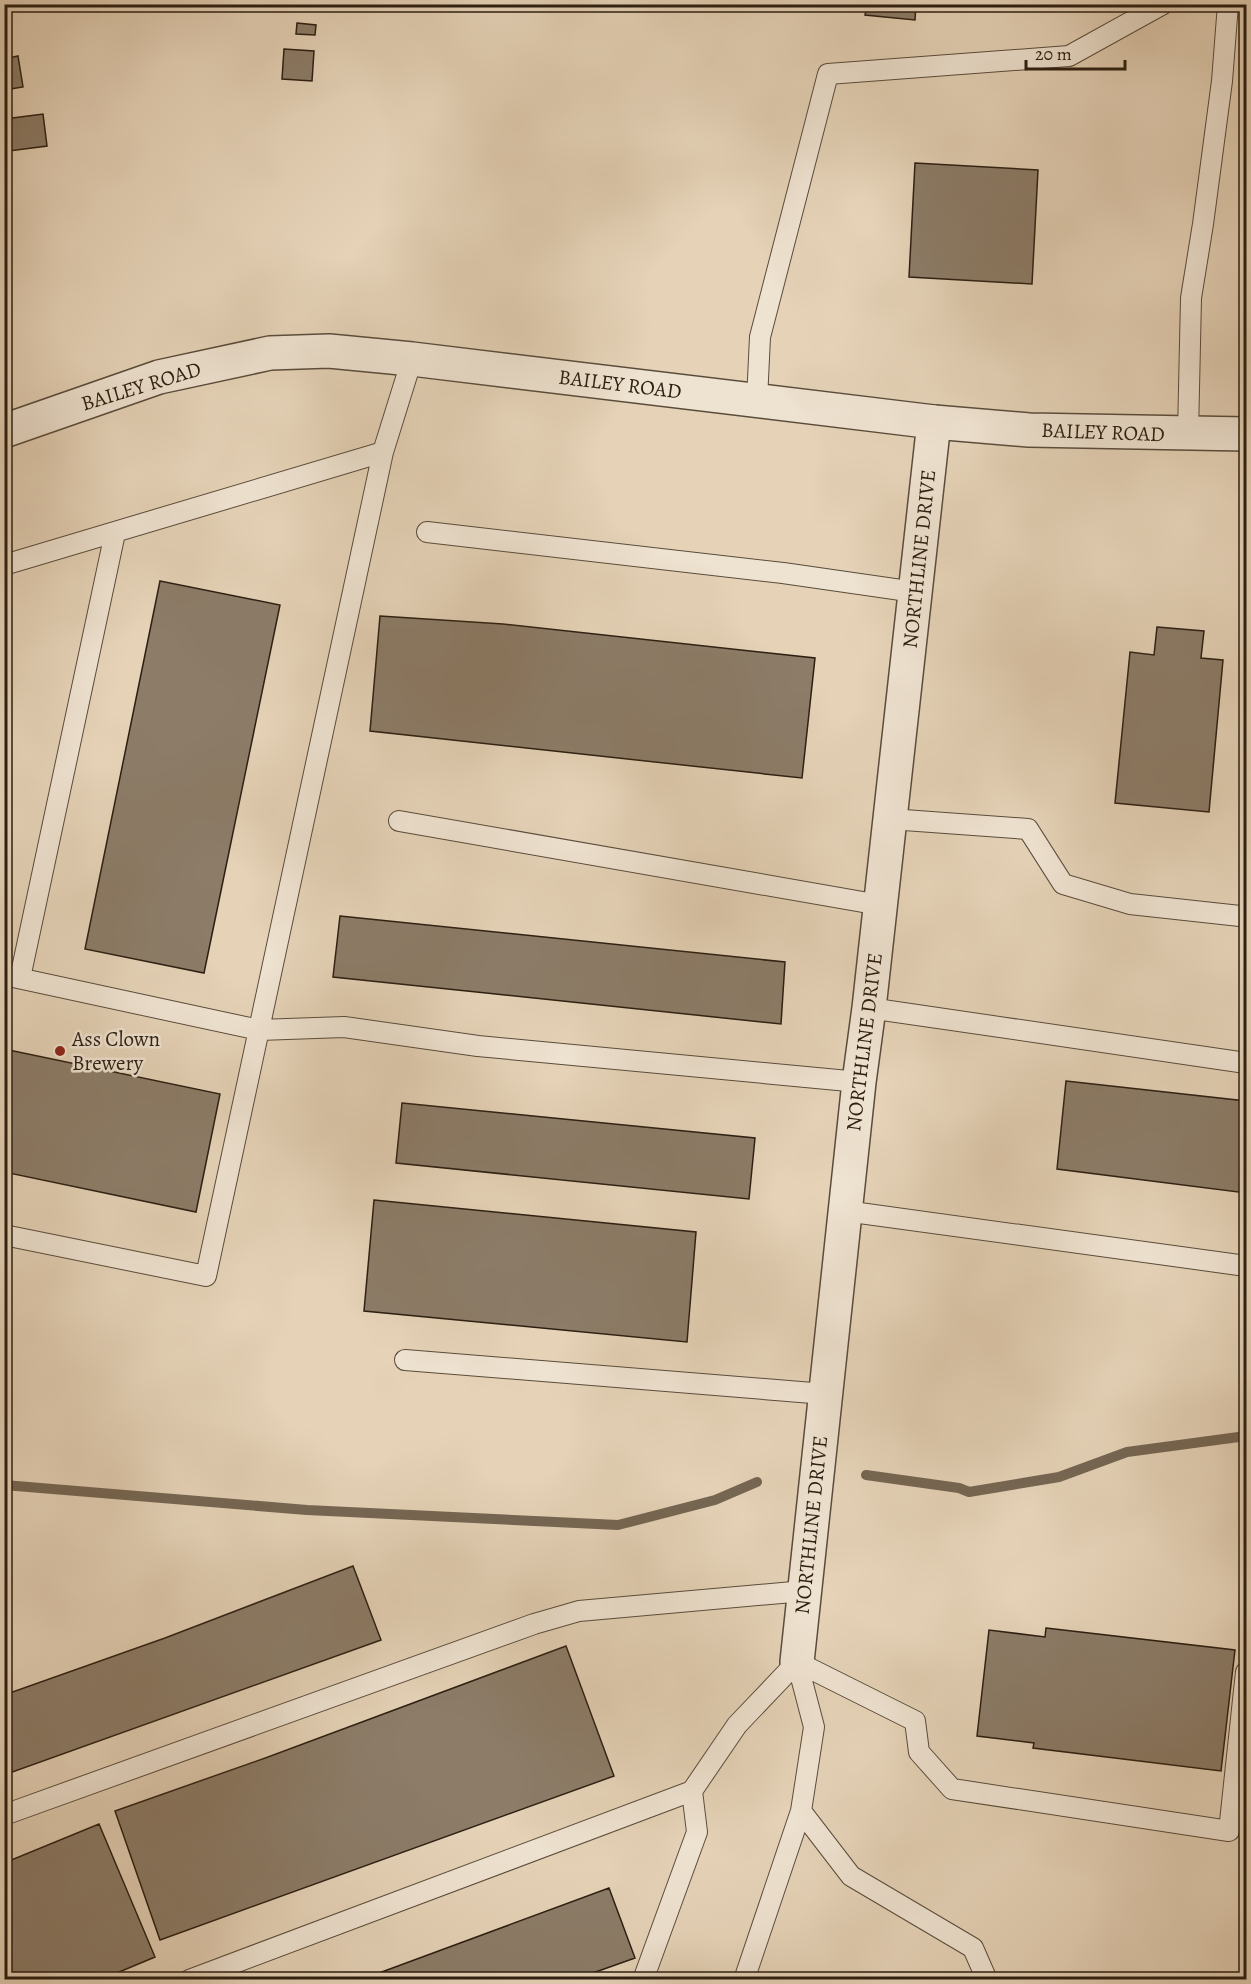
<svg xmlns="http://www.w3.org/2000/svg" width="1251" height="1984" font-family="Alegreya,serif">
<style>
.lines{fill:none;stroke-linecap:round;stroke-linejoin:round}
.stream{stroke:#756653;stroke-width:10}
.building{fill:#8c7c68;stroke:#2c1f12;stroke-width:1.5}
.service-casing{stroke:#5a4c3b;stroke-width:22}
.minor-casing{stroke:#5a4c3b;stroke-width:36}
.tertiary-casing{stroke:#5a4c3b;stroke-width:36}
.service{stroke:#eee2d0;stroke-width:20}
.minor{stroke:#eee2d0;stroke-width:33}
.tertiary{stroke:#eee2d0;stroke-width:33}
.poi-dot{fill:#8f2418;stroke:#eee2d0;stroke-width:2}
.labels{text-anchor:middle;stroke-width:5;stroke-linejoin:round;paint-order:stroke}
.street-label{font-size:21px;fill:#2c1f12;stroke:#eee2d0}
.poi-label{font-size:21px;fill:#2c1f12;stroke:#eee2d0;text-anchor:start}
</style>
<rect width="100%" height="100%" fill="#e5d2b7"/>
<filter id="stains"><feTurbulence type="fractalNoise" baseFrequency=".00333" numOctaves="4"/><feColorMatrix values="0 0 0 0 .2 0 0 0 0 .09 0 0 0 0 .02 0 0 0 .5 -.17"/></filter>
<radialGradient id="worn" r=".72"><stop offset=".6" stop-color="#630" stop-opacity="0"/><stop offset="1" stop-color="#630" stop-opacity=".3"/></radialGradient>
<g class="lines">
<!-- stream -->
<path class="stream" d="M866,1475L959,1488L969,1492L1059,1477L1127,1452L1246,1436
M4,1485L307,1510L618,1525L715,1500L757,1482"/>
</g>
<!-- building -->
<path class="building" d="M140,4H180V6H140Z
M867,4H916L915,20L865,15Z
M297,23L316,25L315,35L296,34Z
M284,49L314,51L312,81L282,79Z
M18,56L23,87L4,90V59Z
M43,114L47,146L9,151L5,119Z
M915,163L1038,170L1032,284L909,277Z
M160,581L280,605L204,973L85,949Z
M380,616L503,624L815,658L802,778L370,731Z
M1157,627L1204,631L1201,658L1223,660L1209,812L1115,803L1130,652L1154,655Z
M340,916L785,962L781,1024L333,977Z
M4,1049L220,1094L196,1212L4,1172Z
M1066,1081L1246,1101V1193L1057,1169Z
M402,1103L755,1138L749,1199L396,1163Z
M374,1200L696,1232L687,1342L364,1311Z
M353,1566L381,1640L4,1775V1695L165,1638Z
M1046,1628L1235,1650L1221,1771L1033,1748L1034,1743L977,1736L989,1630L1045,1637Z
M566,1646L614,1776L160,1940L115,1811L268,1757Z
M99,1824L155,1957L100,1980H4V1863Z
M609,1888L635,1958L590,1974L592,1980H360Z"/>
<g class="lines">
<!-- service casing -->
<g class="service-casing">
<path id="service" d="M757,400L760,337L828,74L1069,56L1163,4
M1188,434L1191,298L1203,224L1222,81L1228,4
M427,532L783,573L915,592
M4,565L383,452
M890,819L1028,829L1063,884L1130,904L1240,916
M399,821L880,905
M4,975L259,1030L344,1027L478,1046L859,1082
M20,978L115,533
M869,1008L1246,1063
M845,1211L1246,1266
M4,1235L206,1276L383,452L412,359
M405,1360L825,1394
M797,1662L915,1721L919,1752L952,1789L1229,1831L1246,1672
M801,1811L851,1876L973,1948L987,1980
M4,1815L534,1624L579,1611L804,1591
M189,1980L692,1791L737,1725L797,1662
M643,1980L697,1832L692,1791
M744,1980L801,1811L814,1727L797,1662"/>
</g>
<!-- minor casing -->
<g class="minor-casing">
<path id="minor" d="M797,1662L859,1082L869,1008L934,422"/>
</g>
<!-- tertiary casing -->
<g class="tertiary-casing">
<path id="tertiary" d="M4,431L159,377L270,353L329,351L412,359L934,422L1029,430L1246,434"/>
</g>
<!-- service -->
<use href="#service" class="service"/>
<!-- minor -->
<use href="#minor" class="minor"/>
<!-- tertiary -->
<use href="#tertiary" class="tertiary"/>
</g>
<!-- markers -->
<circle class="poi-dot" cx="60" cy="1051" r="6"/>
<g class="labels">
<!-- street labels -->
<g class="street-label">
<text transform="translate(620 384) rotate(7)" y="7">BAILEY ROAD</text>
<text transform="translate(141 386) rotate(-17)" y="7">BAILEY ROAD</text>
<text transform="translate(1103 432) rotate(2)" y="7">BAILEY ROAD</text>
<text transform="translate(919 559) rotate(-84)" y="7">NORTHLINE DRIVE</text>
<text transform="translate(864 1042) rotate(-83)" y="7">NORTHLINE DRIVE</text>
<text transform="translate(811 1525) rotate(-84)" y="7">NORTHLINE DRIVE</text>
</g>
<!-- poi labels -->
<g class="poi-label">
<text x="72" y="1046">Ass Clown<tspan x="72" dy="24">Brewery</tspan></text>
</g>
</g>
<!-- margin -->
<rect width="1251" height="1984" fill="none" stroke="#e5d2b7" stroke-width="24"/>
<rect x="6" y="6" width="1239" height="1972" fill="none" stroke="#2c1f12" stroke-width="3"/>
<rect x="12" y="12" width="1227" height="1960" fill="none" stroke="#2c1f12" stroke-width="1.5"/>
<!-- scale -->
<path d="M1026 60v9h99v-9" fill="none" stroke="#2c1f12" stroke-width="3"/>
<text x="1035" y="60" font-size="18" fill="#2c1f12" stroke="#eee2d0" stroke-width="4.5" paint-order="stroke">20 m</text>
<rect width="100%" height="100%" filter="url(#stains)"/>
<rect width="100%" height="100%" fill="url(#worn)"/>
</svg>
